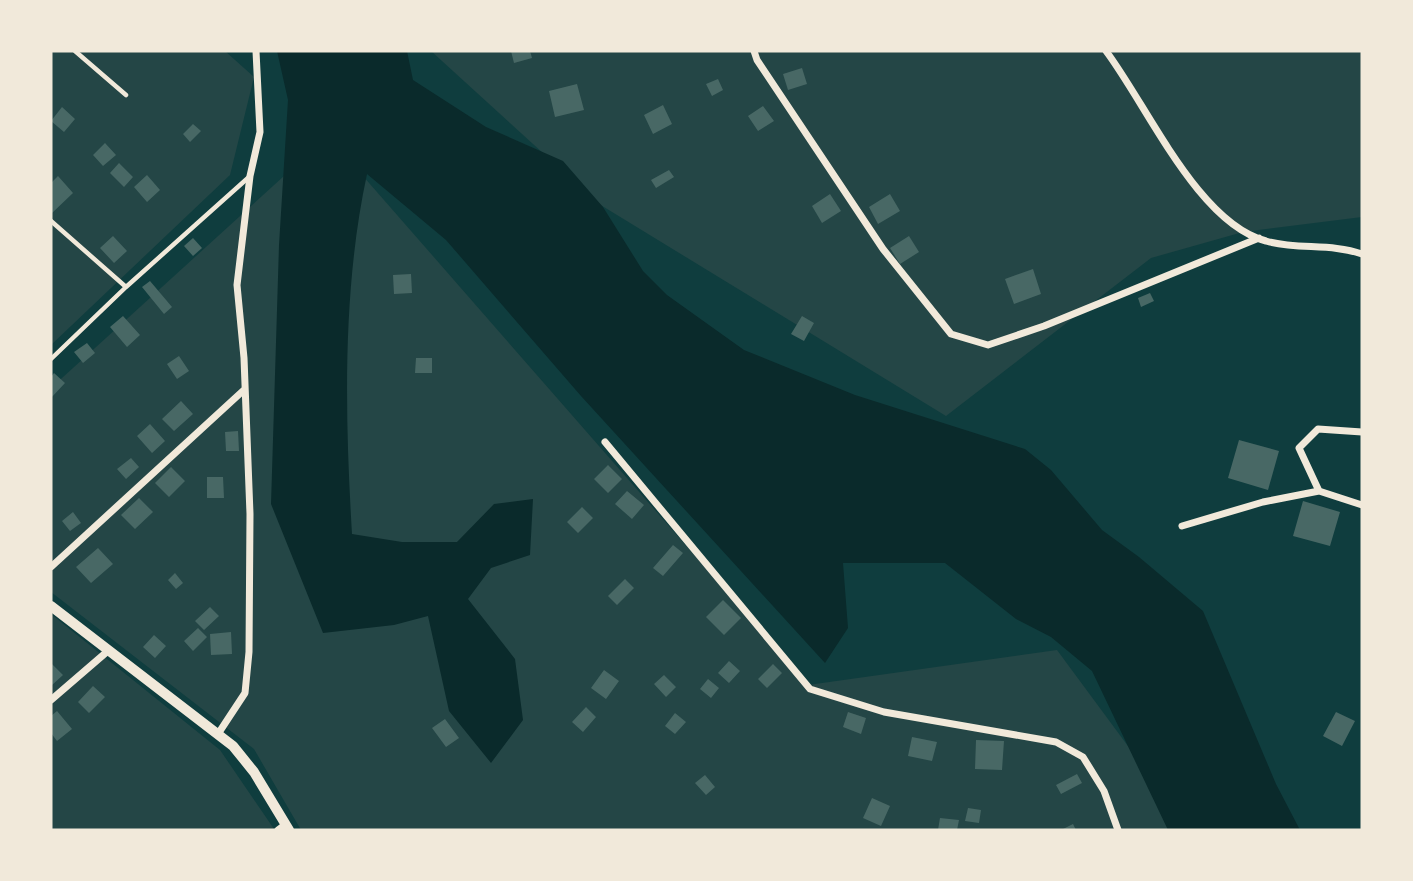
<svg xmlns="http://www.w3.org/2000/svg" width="1413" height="881" font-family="'Open Sans',sans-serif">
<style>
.green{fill:#244646}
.water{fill:#0a2a2b}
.building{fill:#486865}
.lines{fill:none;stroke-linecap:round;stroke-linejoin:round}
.service{stroke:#f1e9da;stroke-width:4.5}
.minor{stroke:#f1e9da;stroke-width:7}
.tertiary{stroke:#f1e9da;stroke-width:10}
</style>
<rect width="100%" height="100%" fill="#0f3d3e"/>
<!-- green -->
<path class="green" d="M51,51H225L254,77L230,175L51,345Z
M431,51H1362V217L1243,232L1151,258L946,416L599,204Z
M328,136L808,685L1057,650L1190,830H301L254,749L51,592V388Z
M51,614L220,750L274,829L51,830Z"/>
<!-- water -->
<path class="water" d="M277,51H407L413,80L486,127L563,161L603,207L643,271L667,295L744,350L855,395L1025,449L1051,470L1102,530L1139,557L1203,611L1276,784L1300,830H1168L1092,671L1051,637L1016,619L945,563H843L848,628L825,663L581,396L446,240L367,174C342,290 345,416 352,534L402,542H457L494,504L533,499L530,555L491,568L468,599L515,659L523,720L491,763L449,711L428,616L394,625L323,633L271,504L279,245L288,100Z"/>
<!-- building -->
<path class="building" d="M511,51H530L532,58L514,63Z
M802,68L807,84L788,90L783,74Z
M718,79L723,90L712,96L706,84Z
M577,84L584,110L555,117L549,91Z
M663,105L672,124L653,134L644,115Z
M763,106L774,121L758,131L748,116Z
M62,107L75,119L64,132L51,121Z
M193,124L201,131L190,142L183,134Z
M105,143L116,155L103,166L93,155Z
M119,163L133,177L124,187L110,173Z
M669,170L674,177L656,188L651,180Z
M147,175L160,190L147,202L134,187Z
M58,176L73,193L51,214V183Z
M830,194L841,211L822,223L812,206Z
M890,194L900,211L878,224L869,207Z
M113,236L127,251L114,263L100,248Z
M909,236L919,252L900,264L890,248Z
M193,238L202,248L193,256L184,246Z
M1033,269L1041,294L1014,304L1005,279Z
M411,274L412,293L394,294L393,275Z
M150,281L172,307L164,314L142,287Z
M1150,293L1154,301L1141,307L1138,298Z
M123,316L140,335L127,347L110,327Z
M802,316L814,323L804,341L791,334Z
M87,343L95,353L83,363L74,352Z
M179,356L189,371L177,379L167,364Z
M416,358H432V373H415Z
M54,373L65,383L51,398V377Z
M181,401L193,414L174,431L162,419Z
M150,424L165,441L152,453L137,436Z
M238,431L239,451H226L225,432Z
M1239,440L1279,451L1268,490L1228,478Z
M131,458L139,467L126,479L117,469Z
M608,465L622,479L608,493L594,479Z
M171,467L185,481L169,497L155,483Z
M207,477H223L224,498H207Z
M627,491L644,505L632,519L615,504Z
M139,498L153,512L135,529L121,515Z
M1303,501L1340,512L1330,546L1293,536Z
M582,507L593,518L578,533L567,522Z
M73,512L81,523L70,531L62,521Z
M673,545L683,553L663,576L653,568Z
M98,548L113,564L91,583L76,567Z
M175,573L183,583L176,589L168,580Z
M625,579L634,588L617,605L608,596Z
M723,600L741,618L724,635L706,617Z
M210,607L219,616L204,630L195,621Z
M198,628L207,637L193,651L184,641Z
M231,632L232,654L211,655L210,634Z
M154,635L166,646L155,658L143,647Z
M729,661L740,671L729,683L718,673Z
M52,664L63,675L51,686V665Z
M773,664L782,673L767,688L758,679Z
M604,670L619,681L606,699L591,688Z
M664,675L676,687L666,697L654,684Z
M708,679L719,688L711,698L700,689Z
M93,686L105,697L89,713L78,702Z
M586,707L596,717L583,732L572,722Z
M57,711L72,729L57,741L51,733V716Z
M848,712L866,718L861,734L843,727Z
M1336,712L1355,721L1342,746L1323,736Z
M675,713L686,722L675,734L665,726Z
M445,719L459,738L446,747L432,728Z
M912,737L937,742L932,761L908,756Z
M976,740L1004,741L1002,770L975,769Z
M1077,774L1082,783L1061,794L1056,785Z
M705,775L715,787L706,795L695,783Z
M872,798L890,806L881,826L863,818Z
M968,808L981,810L979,823L965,821Z
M940,818L959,820L957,830H938Z
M1073,824L1076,830H1061Z"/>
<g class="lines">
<!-- service -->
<path class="service" d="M75,51L126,95
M51,221L126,287
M51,359L126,287L249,177"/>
<!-- minor -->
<path class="minor" d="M754,51L757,60L883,249L951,334L988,345L1044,326L1259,238
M1106,51C1148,107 1198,223 1266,241C1297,250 1331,243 1362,254
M1362,432L1318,429L1299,448L1319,491L1362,505
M605,442L810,689L884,712L1056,742L1083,757L1104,791L1118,830
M1182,526L1263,502L1319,491
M51,567L245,389
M51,700L109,650
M218,734L245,693L249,652L250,514L244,358L237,285L250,176L260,132L256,51
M278,830L286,824"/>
<!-- tertiary -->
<path class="tertiary" d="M51,606L233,746L254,772L289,830"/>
</g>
<!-- border -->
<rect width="1413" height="881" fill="none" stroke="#f1e9da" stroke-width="105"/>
</svg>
